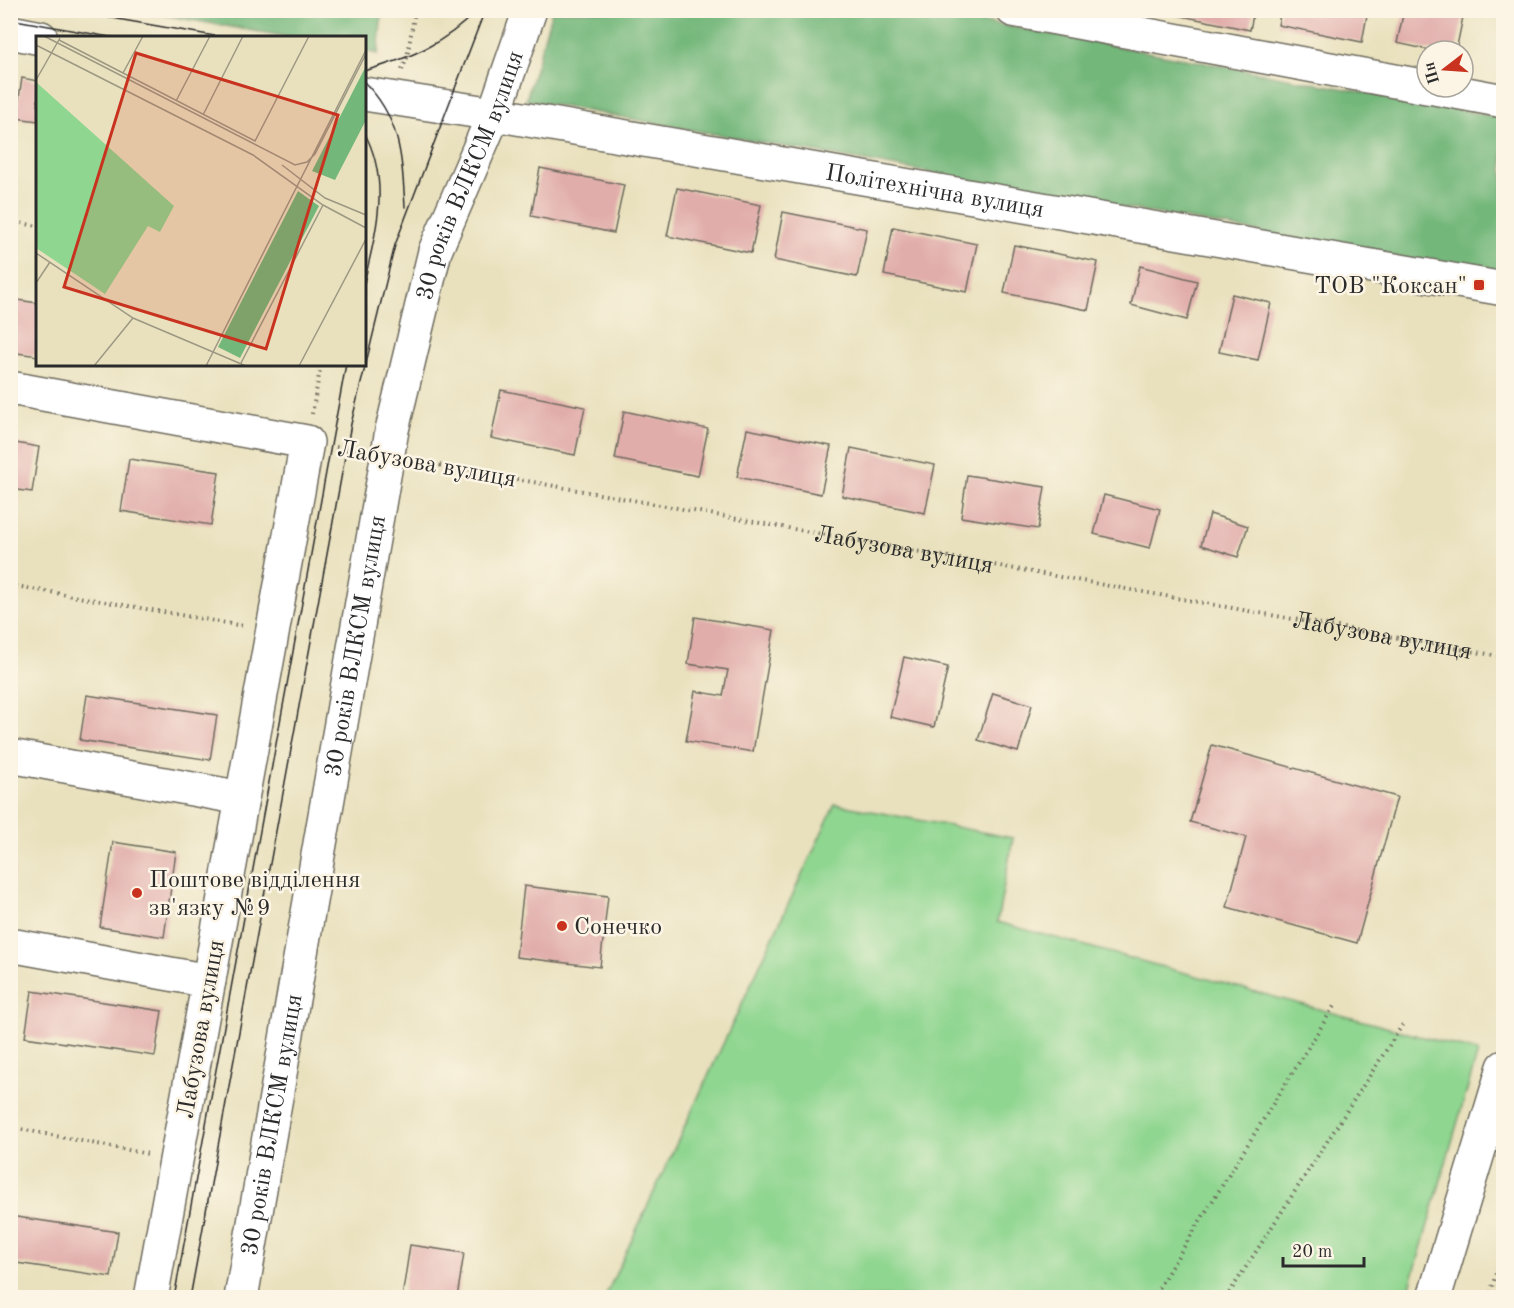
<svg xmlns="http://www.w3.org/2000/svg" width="1514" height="1308" font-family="'Old Standard TT',serif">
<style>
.green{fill:#8fd690;stroke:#5d805e;stroke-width:1.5}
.forest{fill:#73b77a;stroke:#4f7152;stroke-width:1.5}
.building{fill:#e1adab}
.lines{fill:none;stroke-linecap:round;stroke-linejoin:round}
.minor-casing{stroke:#6e6b5e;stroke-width:36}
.path{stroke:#6e6b5e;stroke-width:4;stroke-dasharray:1.5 4.5;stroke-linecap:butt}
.minor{stroke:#fff;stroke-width:33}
.tram{stroke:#2b2b2b;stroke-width:1.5}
.poi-dot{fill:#c8321e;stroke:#fcf5e5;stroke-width:2}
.labels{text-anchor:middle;stroke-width:5;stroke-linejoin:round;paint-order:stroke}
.street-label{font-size:24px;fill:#2b2b2b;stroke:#fcf5e5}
.poi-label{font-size:24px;fill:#2b2b2b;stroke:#fcf5e5;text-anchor:start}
.inset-road{fill:none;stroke:#9d9883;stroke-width:1.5}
.view{fill:#c8321e;fill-opacity:0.15;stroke:#c8321e;stroke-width:3}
.inset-edge{fill:none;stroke:#2b2b2b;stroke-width:3}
</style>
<rect width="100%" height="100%" fill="#fcf5e5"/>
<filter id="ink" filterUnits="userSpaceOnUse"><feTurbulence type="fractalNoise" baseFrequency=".0167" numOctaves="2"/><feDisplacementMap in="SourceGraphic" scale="12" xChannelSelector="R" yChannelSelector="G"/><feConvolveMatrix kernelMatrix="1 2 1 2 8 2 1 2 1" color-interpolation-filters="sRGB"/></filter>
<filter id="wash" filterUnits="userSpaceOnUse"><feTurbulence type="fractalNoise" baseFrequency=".008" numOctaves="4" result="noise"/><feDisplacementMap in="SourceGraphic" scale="24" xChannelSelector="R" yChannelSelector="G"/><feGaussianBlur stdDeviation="1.35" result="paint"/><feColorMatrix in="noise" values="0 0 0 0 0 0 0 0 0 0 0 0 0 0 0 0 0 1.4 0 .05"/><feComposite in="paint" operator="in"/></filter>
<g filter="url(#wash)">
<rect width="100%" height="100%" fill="#e9e1be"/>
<!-- green -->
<path class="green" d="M835,804L1013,838L997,922L1478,1052L1407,1297H605Z"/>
<!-- forest -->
<path class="forest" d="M140,11H382L378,54L365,51L364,38L289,37Z
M552,11H926L1503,118V276L526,100Z"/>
<g id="blocks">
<!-- building -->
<path class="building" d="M1167,10H1254L1250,30L1167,13Z
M1281,10H1368L1362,42L1278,25Z
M1404,10L1464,12L1456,51H1434L1397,43Z
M22,78L38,81V121L16,118Z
M540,168L624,185L614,233L531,216Z
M677,188L761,205L751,253L667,236Z
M783,212L867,229L857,277L774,260Z
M893,227L977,244L967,292L884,275Z
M1014,245L1098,262L1088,310L1004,293Z
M1140,266L1197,281L1187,320L1131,305Z
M1232,294L1271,303L1258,360L1219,352Z
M10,299L38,303V356L10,352Z
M501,390L585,407L575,455L491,438Z
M624,411L708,429L698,476L615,459Z
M747,429L831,446L821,494L737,477Z
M10,442L39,447L32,492L10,489Z
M851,448L935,465L925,513L842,496Z
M129,459L219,472L211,525L121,511Z
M967,475L1045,487L1038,529L961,517Z
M1104,495L1160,509L1150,548L1094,534Z
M1210,514L1248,526L1238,557L1201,545Z
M695,617L774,630L753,752L686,741L695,691L723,696L728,670L688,664Z
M904,657L948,667L934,727L890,717Z
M993,693L1032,705L1018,752L978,740Z
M87,695L217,715L210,760L80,740Z
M1212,745L1397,797L1357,943L1227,907L1246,837L1190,822Z
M113,842L176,852L164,937L100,927Z
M10,867L15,868L11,886L10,885Z
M524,886L608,896L600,967L516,957Z
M32,991L162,1011L155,1056L25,1037Z
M10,1216L118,1232L111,1277L10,1262Z
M410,1245L464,1253L457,1298H402Z"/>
</g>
</g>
<g filter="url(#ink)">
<use href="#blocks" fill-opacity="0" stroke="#6e6b5e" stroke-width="1.5"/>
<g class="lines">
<!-- minor casing -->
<g class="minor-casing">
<g id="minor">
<path d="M1013,10L1427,87"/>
<path d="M10,32L41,38"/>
<path d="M1429,87L1504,101"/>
<path id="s2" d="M364,94L494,114L1504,289"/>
<path d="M10,388L307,442L151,1298"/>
<path d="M10,756L242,798"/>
<path d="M10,945L209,981"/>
<path id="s3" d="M241,1298L392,430L435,251L494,114L530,10"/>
<path d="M1434,1298L1504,1067"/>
</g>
</g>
<!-- path -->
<g class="path">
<path d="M402,70L407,58L415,10"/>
<path d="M10,221L38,226"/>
<path d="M312,414L321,364"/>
<path d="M336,447L358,451"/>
<path id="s1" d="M416,461L1504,657"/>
<path d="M10,585L243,626"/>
<path d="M10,1127L148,1154"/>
<path d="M1152,1298L1336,1003"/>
<path d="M1226,1298L1403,1024"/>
<path d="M1489,1298L1498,1266L1504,1268"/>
</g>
<!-- minor -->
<use href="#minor" class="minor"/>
<!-- tram -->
<path class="tram" d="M66,10L226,38
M10,19L115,38
M364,71C408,59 445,44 477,10
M364,82C401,118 402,159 405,207
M364,132C391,182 376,231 364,283
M174,1298L346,364
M190,1298L351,424L395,245L485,10"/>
</g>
</g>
<!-- markers -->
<g class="poi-dot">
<rect x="1473" y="279" width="12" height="12" rx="3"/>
<circle cx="137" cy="893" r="6"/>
<circle cx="562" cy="926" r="6"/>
</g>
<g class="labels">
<!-- street labels -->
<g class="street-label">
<text dy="8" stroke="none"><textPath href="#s3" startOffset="1148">30 років ВЛКСМ вулиця</textPath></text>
<text dy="8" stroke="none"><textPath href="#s2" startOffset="579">Політехнічна вулиця</textPath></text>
<text transform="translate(427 463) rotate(10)" y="8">Лабузова вулиця</text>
<text dy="8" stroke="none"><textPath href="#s1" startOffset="496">Лабузова вулиця</textPath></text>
<text dy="8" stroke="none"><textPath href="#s1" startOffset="982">Лабузова вулиця</textPath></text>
<text dy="8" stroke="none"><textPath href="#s3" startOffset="662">30 років ВЛКСМ вулиця</textPath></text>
<text transform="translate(200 1029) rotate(-80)" y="8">Лабузова вулиця</text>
<text dy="8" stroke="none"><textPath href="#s3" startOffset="176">30 років ВЛКСМ вулиця</textPath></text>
</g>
<!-- poi labels -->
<g class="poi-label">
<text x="1467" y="293" text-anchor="end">ТОВ "Коксан"</text>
<text x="149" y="887">Поштове відділення<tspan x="149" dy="28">зв'язку №9</tspan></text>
<text x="574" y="934">Сонечко</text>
</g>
</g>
<!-- overview -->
<g transform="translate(36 36)">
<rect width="330" height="330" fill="#e9e1be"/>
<path d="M0,46L138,170L124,196L112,190L69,258L0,212Z" fill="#8fd690"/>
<path d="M330,30V84L299,144L276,135ZM262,155L283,170L204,322L182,311Z" fill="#73b77a"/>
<path class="inset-road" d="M8,0L259,129L271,126L279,118L330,18M23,4L219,105L273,0M0,9L217,119L287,169L330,192M87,37L107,0M0,44L24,2M140,65L174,0M167,79L207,0M246,129L289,162L330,179M0,217L97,282L210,330M0,247L14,226M205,327L287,169M58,330L97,282M170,330L330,14M263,330L330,203"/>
<path class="view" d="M100,17L302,79L230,313L28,251Z"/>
<rect width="330" height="330" class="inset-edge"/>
</g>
<!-- margin -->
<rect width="1514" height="1308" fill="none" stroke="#fcf5e5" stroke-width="36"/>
<!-- north arrow -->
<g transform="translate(1445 69) rotate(253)"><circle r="28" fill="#fcf5e5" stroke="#a8a49b" stroke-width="1.5"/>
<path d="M0-4.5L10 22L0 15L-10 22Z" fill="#c8321e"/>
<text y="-9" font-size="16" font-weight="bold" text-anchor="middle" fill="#2b2b2b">Пн</text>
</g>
<!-- scale -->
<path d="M1283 1257v9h81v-9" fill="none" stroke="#2b2b2b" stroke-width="3"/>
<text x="1292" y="1257" font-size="18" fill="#2b2b2b" stroke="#fcf5e5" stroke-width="4.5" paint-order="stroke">20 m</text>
</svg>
